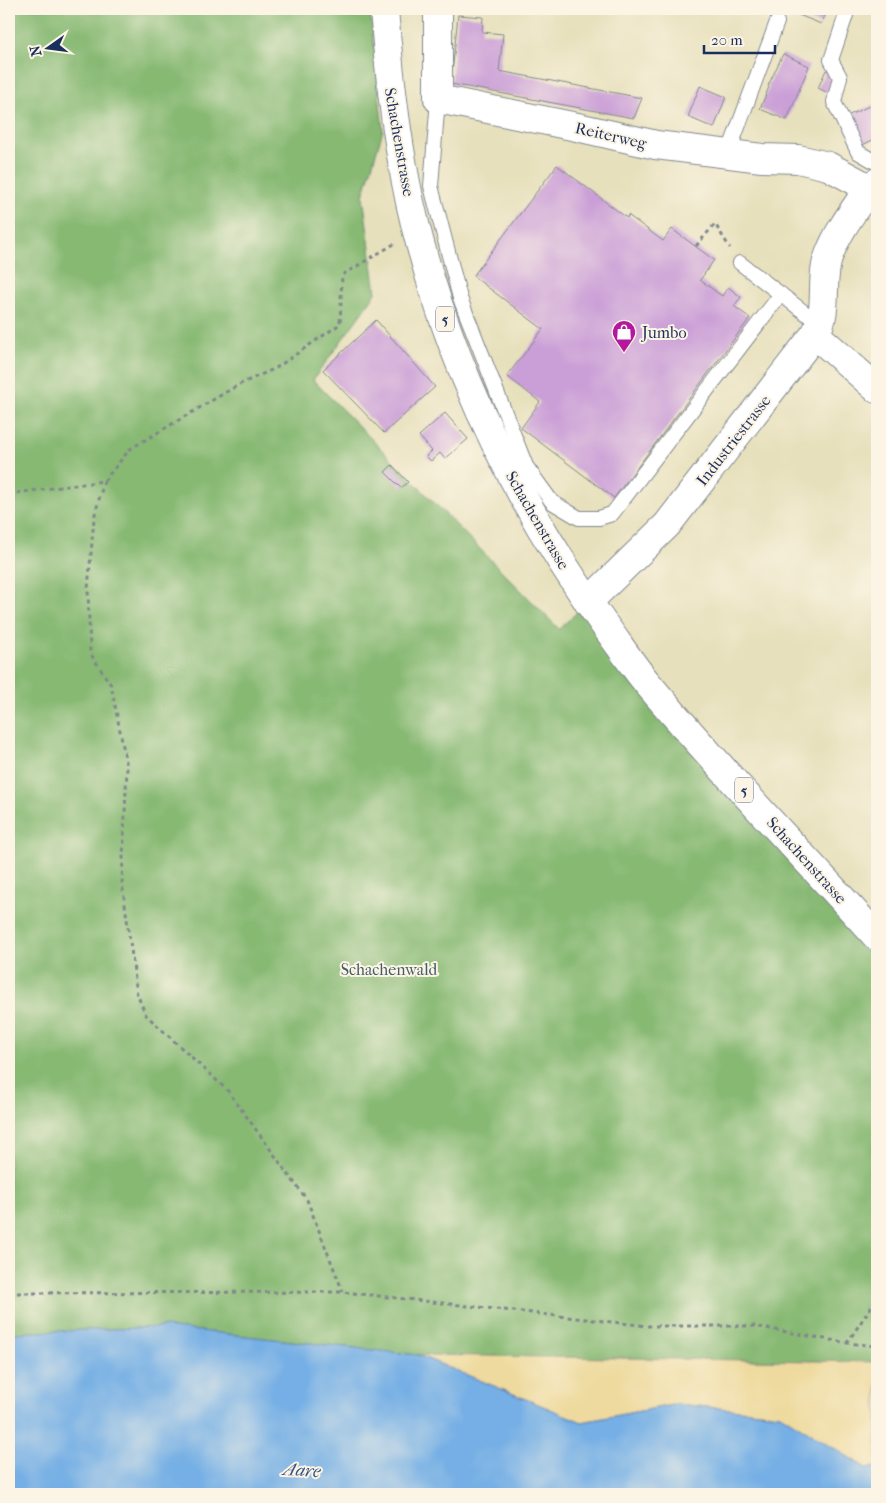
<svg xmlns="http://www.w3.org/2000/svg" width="886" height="1503" font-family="'IM FELL French Canon',serif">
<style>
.forest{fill:#87b973;stroke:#517468}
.sand{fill:#eeda9e;stroke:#84847e}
.water{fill:#74afe5;stroke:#486fa2}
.building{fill:#ca9fd7}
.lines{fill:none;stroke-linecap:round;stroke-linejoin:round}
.service-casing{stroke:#81888d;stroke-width:16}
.minor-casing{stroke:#81888d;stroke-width:30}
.primary-casing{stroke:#81888d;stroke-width:30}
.path{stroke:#81888d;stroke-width:3;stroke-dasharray:4 4;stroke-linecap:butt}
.service{stroke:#fff;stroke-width:14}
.minor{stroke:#fff;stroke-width:28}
.primary{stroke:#fff;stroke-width:28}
.labels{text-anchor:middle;stroke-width:4;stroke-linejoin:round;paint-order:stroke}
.shield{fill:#fcf5e5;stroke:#5e6a86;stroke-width:1}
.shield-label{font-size:15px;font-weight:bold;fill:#1b2f5e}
.street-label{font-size:16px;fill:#1b2f5e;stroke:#fcf5e5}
.poi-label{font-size:16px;fill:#1b2f5e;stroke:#fcf5e5;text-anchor:start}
.park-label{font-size:16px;fill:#3f5a68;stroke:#fcf5e5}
.water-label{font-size:18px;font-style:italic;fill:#365586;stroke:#fcf5e5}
</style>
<rect width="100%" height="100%" fill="#fcf5e5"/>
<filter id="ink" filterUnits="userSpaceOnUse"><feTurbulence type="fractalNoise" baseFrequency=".02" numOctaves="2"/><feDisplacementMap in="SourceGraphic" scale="10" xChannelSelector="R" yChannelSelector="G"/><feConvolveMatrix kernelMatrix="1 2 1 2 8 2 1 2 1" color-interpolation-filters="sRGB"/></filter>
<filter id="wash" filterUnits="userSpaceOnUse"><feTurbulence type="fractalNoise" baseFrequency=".0096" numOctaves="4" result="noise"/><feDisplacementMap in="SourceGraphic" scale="20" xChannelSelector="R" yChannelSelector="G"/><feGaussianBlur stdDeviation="1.12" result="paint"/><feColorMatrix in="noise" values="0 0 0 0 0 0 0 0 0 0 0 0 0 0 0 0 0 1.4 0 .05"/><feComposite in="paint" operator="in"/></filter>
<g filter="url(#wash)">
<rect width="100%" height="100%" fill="#e7e0bc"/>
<!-- forest -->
<path class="forest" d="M9,9H370L383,130L363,196L376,293L313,380L559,629L588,602L877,937V1362L418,1355L164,1327L9,1333Z"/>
<!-- sand -->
<path class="sand" d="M418,1355L877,1362V1467L866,1468L780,1414L677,1404L582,1422Z"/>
<!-- water -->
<path class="water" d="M164,1327L418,1355L582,1422L677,1404L780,1414L866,1468L877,1467V1494H9V1333Z"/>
<g id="blocks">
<!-- building -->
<path class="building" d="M784,9H828L821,24Z
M458,15L483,17L482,32L503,34L499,71L642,98L634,118L451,84Z
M783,54L809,66L787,120L760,109L769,87L768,86Z
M826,70L837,75L828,93L818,88Z
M700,86L726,97L714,128L688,117Z
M876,103L877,138L860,146L847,116Z
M557,165L627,218L628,215L663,241L672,229L714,260L700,280L722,296L728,287L741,297L734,306L750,318L614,498L521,428L540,402L507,376L543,329L473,276Z
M376,320L435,387L384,433L323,370Z
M445,413L468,439L445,459L440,453L431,461L426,456L432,451L419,436Z
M392,465L408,482L401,488L385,472Z"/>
</g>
</g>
<g filter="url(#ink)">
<use href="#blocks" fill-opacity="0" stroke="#81888d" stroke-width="1"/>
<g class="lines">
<!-- service casing -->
<g class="service-casing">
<path id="service" d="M848,9L831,60L840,77L834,102L858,152L877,163
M438,99L431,186L460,298L526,466L552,502L579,518H599L612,514L781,294
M728,154L777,22
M740,263L821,325"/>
</g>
<!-- minor casing -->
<g class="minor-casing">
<path id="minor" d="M438,9V99L577,127L656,145L762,158L798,159L828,166L869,188
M815,334C830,310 819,280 829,255C838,231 855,209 869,188L877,182
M588,602L667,525L815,334L877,389"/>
</g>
<!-- primary casing -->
<g class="primary-casing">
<path id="primary" d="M384,9C390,83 398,156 416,228C452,370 518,504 603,623C618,643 632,665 648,684C721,771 801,853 877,937"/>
</g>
<!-- path -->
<path class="path" d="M696,246L715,224L730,248
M104,481L130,449L238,385L276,368L340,324L342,275L394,244
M9,494L104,481L94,518L88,589L90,653L111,685L127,767L122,882L137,994L146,1015L228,1091L307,1200L343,1292
M9,1293L343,1292L648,1326H754L847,1343L877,1346
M847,1343L877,1298"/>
<!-- service -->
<use href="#service" class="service"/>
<!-- minor -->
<use href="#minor" class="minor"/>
<!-- primary -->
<use href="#primary" class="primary"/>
</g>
</g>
<!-- icons -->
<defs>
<g id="shop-pin" transform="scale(1.25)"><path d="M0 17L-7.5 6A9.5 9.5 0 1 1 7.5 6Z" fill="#b5179e" stroke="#fcf5e5"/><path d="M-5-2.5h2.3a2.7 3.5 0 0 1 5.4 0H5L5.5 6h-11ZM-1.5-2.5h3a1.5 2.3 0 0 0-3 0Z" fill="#fff"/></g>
</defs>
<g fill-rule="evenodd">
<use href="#shop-pin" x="624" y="332"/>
</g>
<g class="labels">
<!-- shield labels -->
<g class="shield">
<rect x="436" y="306.5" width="18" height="25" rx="4"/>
<rect x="735" y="777.5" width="18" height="25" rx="4"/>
</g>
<g class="shield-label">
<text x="445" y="324">5</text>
<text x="744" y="795">5</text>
</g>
<!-- street labels -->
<g class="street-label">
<text transform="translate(611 135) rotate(13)" y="6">Reiterweg</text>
<text transform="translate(400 142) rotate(80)" y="6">Schachenstrasse</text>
<text transform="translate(733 440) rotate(-52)" y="6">Industriestrasse</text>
<text transform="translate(538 520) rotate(60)" y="6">Schachenstrasse</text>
<text transform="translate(807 860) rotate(48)" y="6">Schachenstrasse</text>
</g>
<!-- poi labels -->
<g class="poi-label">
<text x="642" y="338">Jumbo</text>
</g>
<!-- park labels -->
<g class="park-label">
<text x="389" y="975">Schachenwald</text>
</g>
<!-- water labels -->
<g class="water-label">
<text transform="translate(302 1470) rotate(4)" y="6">Aare</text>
</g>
</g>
<!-- margin -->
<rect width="886" height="1503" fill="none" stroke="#fcf5e5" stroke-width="30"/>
<!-- north arrow -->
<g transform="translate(48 48) rotate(256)" stroke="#fcf5e5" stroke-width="4" paint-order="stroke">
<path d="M0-4L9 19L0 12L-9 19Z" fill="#1b2f5e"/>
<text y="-8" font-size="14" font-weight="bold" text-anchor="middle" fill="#1b2f5e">N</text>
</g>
<!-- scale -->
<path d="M704 45v8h71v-8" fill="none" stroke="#1b2f5e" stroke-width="2.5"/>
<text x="711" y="45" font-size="15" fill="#1b2f5e" stroke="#fcf5e5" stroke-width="4" paint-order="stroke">20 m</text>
</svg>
